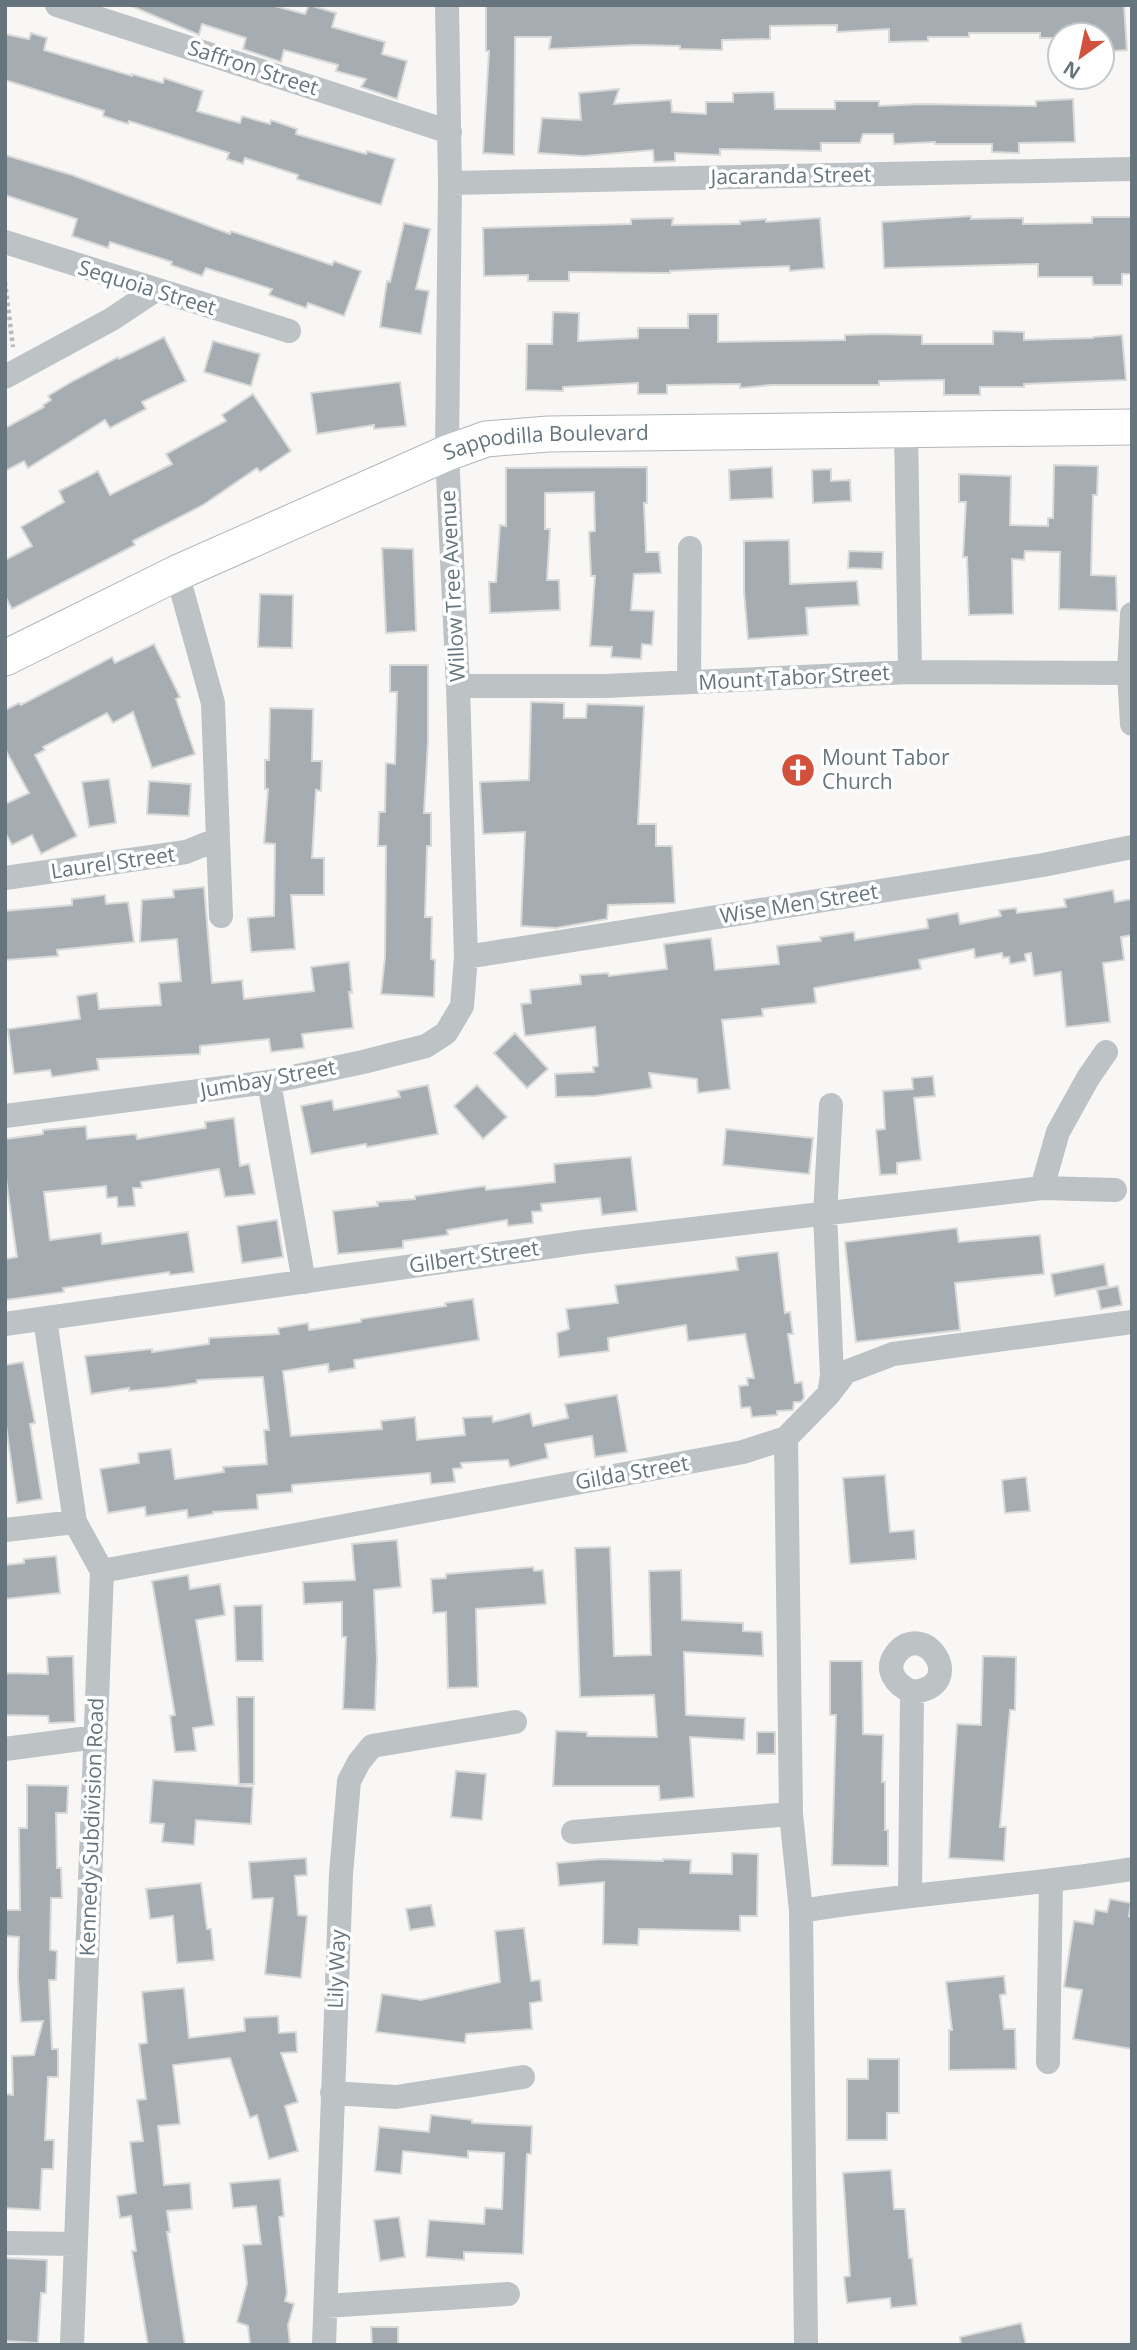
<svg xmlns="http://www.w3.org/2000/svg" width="1137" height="2350" font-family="'Open Sans',sans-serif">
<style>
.building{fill:#a5adb2;stroke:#d9d9d8;stroke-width:2}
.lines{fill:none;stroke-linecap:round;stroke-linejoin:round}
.secondary-casing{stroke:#b0b6ba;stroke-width:37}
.path{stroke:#b8bcbe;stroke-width:4.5;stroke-dasharray:3.5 3.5;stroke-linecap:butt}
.street{stroke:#bdc2c5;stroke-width:24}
.secondary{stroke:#fff;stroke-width:35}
.labels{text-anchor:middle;stroke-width:7;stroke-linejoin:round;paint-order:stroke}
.street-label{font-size:21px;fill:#66757d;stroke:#fff}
.poi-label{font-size:21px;fill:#66757d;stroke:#fff;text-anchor:start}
</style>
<rect width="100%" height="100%" fill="#f8f7f5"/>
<!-- building -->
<path class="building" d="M129,5H271L305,14L309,5L336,13L332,27L385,42L382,54L407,61L397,99L361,87L366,79L336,71L338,65L284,50L281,62L243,49L246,38L202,24L199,35Z
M486,5H1124L1127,50L1102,52V35H1060V38H1040V33H969V37H928V41L889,42V29L837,32V25L770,26V39L722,40V50L680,49V46L636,45L549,49L551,37H515L514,155L483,153L489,51H486Z
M31,33L47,38L44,50L132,76V74L163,83L164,78L203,91L197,111L240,123L242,116L270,124L271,120L297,129L296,134L366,154L367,151L395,159L381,205L297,179L298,175L245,158L243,164L227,159L229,153L129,121L128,124L103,116L104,111L5,80V34L29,39Z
M619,89L614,104L671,100L672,112L706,114V102H733V93L774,92L775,109H835V101H879V106L921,104L1036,106V101L1073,99L1075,142L1019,143V153L992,152V144H935V142L894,144L893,134H863L860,143H821V151L720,149V155L675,153V161L654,162L653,150L583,156L538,153L542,118L581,120L579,93Z
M5,155L72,175L230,234L231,231L332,265L334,261L361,271L344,316L308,303L306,308L269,295L272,289L206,268L202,276L171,265L172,262L110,242L108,248L72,236L77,219L5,195Z
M971,216V219L1023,218V224L1092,223V217H1132V274H1122V285H1093L1092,277H1038V264L884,268L882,222Z
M673,218L672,225L740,224V221L766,219V222L820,218L824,268L790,271L789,266L670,271V273L569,272V281H528V275L484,276L483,228L631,224V219Z
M404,223L430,229L416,289L429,291L421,334L380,327L387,281L390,282Z
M553,312L579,313L578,341L638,338V328H688V314H718V342L845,340V335L878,334L922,335V344H993V331L1024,332V340L1093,338V337L1122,335L1126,380L1024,384V387H980V395H944V380L879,381V385H771L740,388V384L667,385V394H638V383L563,387V391L526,390L527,344H552Z
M164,337L186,381L142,402L146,409L110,428L105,420L28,468L24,461L5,471V428L44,407L43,405L51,400L48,396L73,381L118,357L119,359Z
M213,341L260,354L251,386L204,372Z
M400,382L406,426L374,429V425L317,434L311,393Z
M253,394L291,451L260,472L257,468L203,505L133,541L135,545L12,609L5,596V560L32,546L21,527L64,502L59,491L98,471L110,495L172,464L166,454L226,421L222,415Z
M1054,465L1098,466L1097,495H1093L1091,575L1116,576L1117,611L1059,609L1060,552L1025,551L1024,560L1012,559L1013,614L969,615L967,557H963L966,502H959V474L1011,476L1010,525L1048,526V518H1053Z
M647,467V503H644L646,552H659L661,573L634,574L631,610L654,611L652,645L642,644L641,659L611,657L612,647L590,646L595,576H591L589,532L595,531L594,492L545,493V529H550L547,580H559L560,610L490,613L489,582H496L500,525L506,526V468Z
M772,467L773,498L730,500L729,470Z
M831,469V481L850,480L851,501L813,503L812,470Z
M789,540L790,584L857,581L859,605L806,608L808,635L748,639L744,592V541Z
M382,548L413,549L416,631L386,633Z
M849,551L883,552L882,569L848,568Z
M260,594L293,595L292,648L258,647Z
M154,644L180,697L176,699L195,754L152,768L133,712L113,723L107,713L43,747L45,750L35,755L77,836L41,854L32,835L12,845L5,832V804L29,793L5,749V710L19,703L21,705L112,657L115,663Z
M390,665H428V741L424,813H431V846H427L425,917H432L431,959L435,960L434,997L381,994L385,957L386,846H378L379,812H385L386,763L395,764L397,692H390Z
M531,702L564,703V718H586L587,704L644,706L638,824H656V846H672L675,903L608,905L607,919L556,928L521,926L525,832L483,834L480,782L529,780Z
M270,708L313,709L312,761H322L321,791L316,790L312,858H324V895H291L295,949L251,952L248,918L274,916L275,844L264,843L268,789H265V760H269Z
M109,779L116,823L89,827L82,782Z
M149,781L191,784L189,816L147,814Z
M204,887L212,983L242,980L244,999L314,991L311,967L349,962L352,993L349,992L353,1028L302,1034L304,1048L271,1052L269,1039L200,1046V1054L97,1059L99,1070L52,1077L50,1070L14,1074L8,1029L80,1019L77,996L97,993L99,1009L161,1005L159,983L181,981L177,939L140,942L142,900L174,897L173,890Z
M1113,890L1115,902L1132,899V935L1121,937L1124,960L1103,963L1110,1022L1066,1027L1061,972L1034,976L1031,953L1025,954L1026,961L1010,964L1009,957L1003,958L1002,953L975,958L974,949L919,960L921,969L814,988L816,1003L762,1009L763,1016L722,1020L730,1089L698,1093L697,1079L649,1073L652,1088L596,1096L556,1097L555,1074L594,1072L593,1067L598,1066L595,1027L525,1036L521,1004L531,1003L530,990L581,984L580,975L608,973L609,976L667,969L664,944L711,938L715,970L779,964L777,946L821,941L820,937L854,932L855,940L928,928L927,919L958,913L960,924L1001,916L999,910L1016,908L1017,913L1066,907L1064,899Z
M105,895L106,904L128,902L134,942L57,950L58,956L5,960V911L72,905V899Z
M515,1033L548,1069L527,1088L494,1053Z
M933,1076L935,1096L914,1098L921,1160L897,1163V1174L880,1175L876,1130L885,1129L883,1091L913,1089L912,1078Z
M428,1085L438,1134L367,1147L366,1144L311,1154L301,1106L332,1100L334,1110L400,1097L398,1091Z
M477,1085L507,1117L483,1139L454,1106Z
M234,1118L240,1166L249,1164L255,1194L225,1197L219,1169L141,1182L142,1188H133L135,1206L118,1207L117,1197L107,1198L106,1186L44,1192L50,1240L101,1233L102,1244L188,1232L194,1272L170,1275L169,1272L108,1281L63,1288L64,1292L5,1300V1259L17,1257L5,1172V1139L43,1134V1130L86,1126L87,1139L136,1134L137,1139L206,1128L205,1122Z
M726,1129L813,1138L809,1174L723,1165Z
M631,1157L637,1211L602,1215L600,1198L541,1204L542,1211L532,1212L533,1223L508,1226L507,1220L447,1230L448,1235L403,1241V1248L338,1254L333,1211L378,1206L377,1202L415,1199V1196L485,1186L486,1190L555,1182L554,1164Z
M277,1220L283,1257L242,1263L237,1226Z
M957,1228L959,1242L1040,1235L1044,1274L955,1283L960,1330L856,1342L845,1242Z
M778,1252L785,1313L790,1312L793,1334H788L795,1383L802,1382L804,1398L801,1402H794L793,1410L777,1411V1415L752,1417L750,1407L741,1408L739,1386L748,1385L747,1378H754L745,1334L688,1341L686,1325L608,1338L609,1351L559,1357L557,1333L569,1329L566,1309L618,1303L615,1285L738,1270L736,1257Z
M1104,1264L1108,1286L1055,1296L1051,1274Z
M1118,1286L1122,1305L1101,1309L1097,1290Z
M473,1299L479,1340L354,1360L355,1368L329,1372L328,1364L283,1371L291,1436L382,1429L381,1421L415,1417L417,1440L465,1435L463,1418L492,1416L493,1422L530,1413L533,1426L568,1418L565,1404L617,1395L627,1452L595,1457L592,1436L545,1444L548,1458L510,1467L508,1460L461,1463L462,1468L453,1469L455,1482L431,1484L430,1473L292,1485V1492L257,1495L258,1509L213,1512V1514L188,1518L187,1510L146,1516L145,1507L108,1513L100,1469L139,1463L138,1453L171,1449L175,1479L224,1472L223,1467L267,1464L264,1430H269L263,1377L197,1380V1383L169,1387L129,1391V1388L91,1394L85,1356L152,1349V1352L209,1344V1338L279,1334L278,1328L308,1323L309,1330L361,1322V1319L446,1306L445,1303Z
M23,1362L35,1423L30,1424L42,1499L17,1503L5,1419V1365Z
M885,1475L890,1532L914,1530L916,1559L850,1564L843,1478Z
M1026,1477L1030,1511L1005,1513L1002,1480Z
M397,1540L401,1587L374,1590L377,1659L375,1710L343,1709L346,1637H342V1602L304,1604L303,1582L355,1580L352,1544Z
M610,1547L614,1656L651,1655L649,1571L681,1570L682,1620L743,1623V1631L762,1632L763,1656L684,1652L686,1715L745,1718L744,1740L690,1737L694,1797L660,1800L659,1786H553L556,1731L587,1732V1736L657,1737L654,1695L580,1697L575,1548Z
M56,1556L60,1593L5,1599V1565L24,1563V1559Z
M533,1567L534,1571L543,1570L546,1604L476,1609L478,1687L448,1688L446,1612L433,1613L431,1579L446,1578V1574Z
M188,1575L190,1589L220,1584L225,1615L196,1620L214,1725L193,1728L196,1751L175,1752L170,1716L175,1715L152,1581Z
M262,1605L263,1661H236L234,1606Z
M73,1656L75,1722L49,1723L48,1716L5,1715V1673L48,1674L47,1657Z
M983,1656L1016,1657L1015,1710H1010L1000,1827H1006L1004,1861L949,1858L957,1724L981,1725Z
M830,1661H862L863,1734L883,1735L882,1782H885V1830H888V1866L832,1865L836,1715H830Z
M237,1697H254V1784H239Z
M757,1732H775V1754H757Z
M456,1771L486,1774L482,1820L451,1817Z
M153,1780L253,1787L251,1824L196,1820L194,1845L162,1842L164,1824L150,1823Z
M27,1785L68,1786L67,1813H56L57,1868H61L62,1898H51L50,1950L57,1951L56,1980H49L52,2049H58V2077H48L45,2140H54L53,2169H42L40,2210L5,2208V2094L13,2095L12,2056L34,2055L43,2021L21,2022L18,1978L19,1937L5,1936V1910H20L19,1828H27Z
M732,1853L758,1854L757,1916H740V1931L639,1929L638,1945L603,1944L604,1882L559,1886L557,1863L601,1859L663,1861V1859L691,1860L690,1873L732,1874Z
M306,1858L307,1875L295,1876L298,1915L307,1916L301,1978L265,1974L273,1898L252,1899L249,1862Z
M201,1883L207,1929H211L214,1960L177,1963L173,1916L150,1919L146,1889Z
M1110,1899L1131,1903L1129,1916L1132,1917V2049L1073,2039L1082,1990L1064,1987L1074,1921L1093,1924L1095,1910L1107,1912Z
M431,1905L435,1926L410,1930L406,1909Z
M524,1928L531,1981L540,1980L542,2001L530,2003L532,2029L466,2034L465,2043L376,2032L382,1994L421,2000L500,1982L495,1931Z
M1004,1976L1006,1994L1000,1995L1004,2029H1015L1016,2069L949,2070V2030H952L946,1982Z
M184,1988L189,2038L245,2031L244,2018L278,2016L279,2033L296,2032L297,2052L281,2053L298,2102L285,2106L298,2151L269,2159L257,2115L250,2118L230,2058L173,2065L180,2124L158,2126L164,2185L190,2183L192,2209L167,2211L170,2232H167L185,2345H148L132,2251H136L131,2216L120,2218L117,2196L136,2193L130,2142L143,2141L137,2100L146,2099L139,2044L147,2043L142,1992Z
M868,2059H899V2113H887V2140H847V2079H868Z
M431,2115L472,2120V2123L532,2126L531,2154H527L523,2254L464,2252V2260L426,2257L429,2220L484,2224L485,2208L502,2209L504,2153L468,2151V2158L403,2151L401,2174L375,2171L379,2127L429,2132Z
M891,2170L894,2209H905L909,2258H912L917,2305L891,2308L890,2298L847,2303L844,2277L850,2276L843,2173Z
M280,2179L284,2216L279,2217L287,2293L285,2301L294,2304L288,2325L290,2345H250L248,2326L237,2322L247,2284L243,2245L261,2244L256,2206L233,2208L230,2183Z
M399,2217L405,2257L380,2261L374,2220Z
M5,2258L47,2260L46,2293H41L38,2343L5,2341Z
M1021,2323L1026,2345H961L960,2337Z
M371,2327H398V2345H372Z"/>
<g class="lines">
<!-- secondary casing -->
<g class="secondary-casing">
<g id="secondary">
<path id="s1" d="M5,658L177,573L447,453L486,439L548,434L1132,427"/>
</g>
</g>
<!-- path -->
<path class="path" d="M5,282L13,347"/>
<!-- street -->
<path class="street" d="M57,5L450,132
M450,183L1132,169
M5,242L289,331
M5,377L112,319L154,291
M906,429L910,672
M1132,614L1129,673L1132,724
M689,682L690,548
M458,686H605L910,672L1129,673
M218,839L221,916
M5,878L186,852L218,839L213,703L177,573
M466,957L1043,865L1132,847
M269,1082L304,1282
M5,1116L269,1082L363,1062L426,1046L446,1033L462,1006L466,957L458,686L447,453L450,183L447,5
M1042,1188L1058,1132L1088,1078L1106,1052
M45,1319L75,1522L102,1571L72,2345
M5,1324L582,1242L1042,1188L1115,1190
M829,1394L832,1376L825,1214L831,1105
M786,1438L791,1814L801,1911
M5,1530L75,1522
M102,1571L743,1452L786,1438L829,1394L846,1372L893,1354L1132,1322
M5,1749L96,1737
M573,1832L791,1814
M910,1896L912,1692C896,1685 884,1670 896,1654C923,1617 971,1686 912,1692
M1048,2062L1051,1882
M332,2093L396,2097L523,2077
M5,2243L76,2244
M326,2306L508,2294
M324,2345L341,1874L349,1781L359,1762L372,1746L515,1722
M806,2345L801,1911C910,1893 1022,1887 1132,1869"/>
<!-- secondary -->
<use href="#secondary" class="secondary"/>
</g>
<!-- icons -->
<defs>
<g id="church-disc" transform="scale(1.75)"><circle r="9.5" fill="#d1513c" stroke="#fff"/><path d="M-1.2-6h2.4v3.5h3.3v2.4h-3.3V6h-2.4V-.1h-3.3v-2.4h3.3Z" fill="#fff"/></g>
</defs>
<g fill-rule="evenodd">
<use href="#church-disc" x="798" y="770"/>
</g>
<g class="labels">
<!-- street labels -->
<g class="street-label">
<text transform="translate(253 68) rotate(18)" y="7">Saffron Street</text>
<text transform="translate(791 176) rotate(-1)" y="7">Jacaranda Street</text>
<text transform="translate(147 288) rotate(17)" y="7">Sequoia Street</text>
<text dy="7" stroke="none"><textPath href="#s1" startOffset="588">Sappodilla Boulevard</textPath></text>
<text transform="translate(453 586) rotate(-93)" y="7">Willow Tree Avenue</text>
<text transform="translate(794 678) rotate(-3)" y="7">Mount Tabor Street</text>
<text transform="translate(113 863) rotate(-8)" y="7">Laurel Street</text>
<text transform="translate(799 904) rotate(-9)" y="7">Wise Men Street</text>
<text transform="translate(268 1079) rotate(-10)" y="7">Jumbay Street</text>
<text transform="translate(474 1257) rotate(-8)" y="7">Gilbert Street</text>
<text transform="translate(632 1473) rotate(-10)" y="7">Gilda Street</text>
<text transform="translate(92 1827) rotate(-88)" y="7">Kennedy Subdivision Road</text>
<text transform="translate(337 1969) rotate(-88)" y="7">Lily Way</text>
</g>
<!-- poi labels -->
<g class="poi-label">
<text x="822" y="765">Mount Tabor<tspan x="822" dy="24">Church</tspan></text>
</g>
</g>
<!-- border -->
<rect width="1137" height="2350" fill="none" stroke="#66757d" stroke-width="14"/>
<!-- north arrow -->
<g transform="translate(1081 56) rotate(213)"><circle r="33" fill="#ffffff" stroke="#c2c8cb" stroke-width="2"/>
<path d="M0-5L12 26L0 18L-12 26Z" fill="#d1513c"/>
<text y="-10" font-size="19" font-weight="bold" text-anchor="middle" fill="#66757d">N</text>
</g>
</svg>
